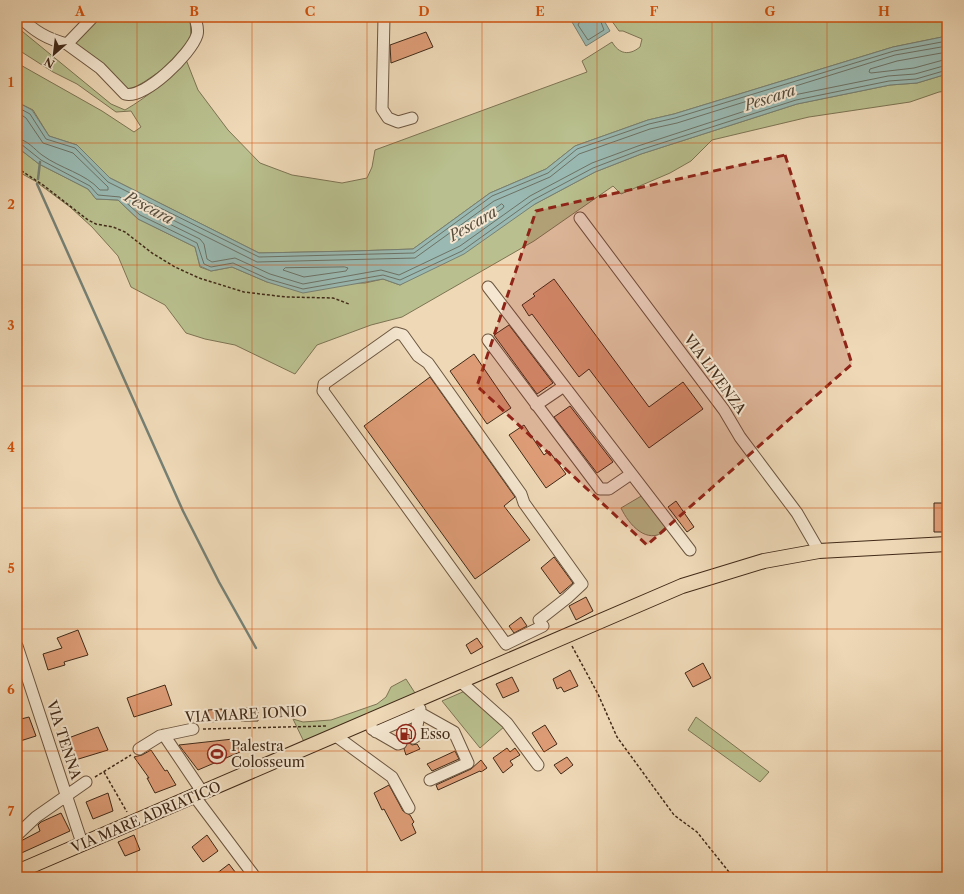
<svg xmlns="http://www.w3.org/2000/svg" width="964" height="894" font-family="'Libre Caslon Text',serif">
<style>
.green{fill:#b9bf8e;stroke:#7d7453}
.water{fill:#99b9b2;stroke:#768074}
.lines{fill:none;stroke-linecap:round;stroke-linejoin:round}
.shore{stroke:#6d7265;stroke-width:1}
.stream{stroke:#768074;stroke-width:2.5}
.building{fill:#dd9c76;stroke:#412a18}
.minor-tunnel{stroke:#cbb596;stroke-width:11;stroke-dasharray:11 5.5;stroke-linecap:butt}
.minor-casing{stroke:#6c5640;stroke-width:13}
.major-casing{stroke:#412a18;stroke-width:16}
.path{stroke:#412a18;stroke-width:1.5;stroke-dasharray:3 2;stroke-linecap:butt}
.minor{stroke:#f4e6d0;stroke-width:11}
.major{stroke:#eed8b6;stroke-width:14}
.marked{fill:#8f2418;fill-opacity:0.2;stroke:#8f2418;stroke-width:3;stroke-dasharray:8 5;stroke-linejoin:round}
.grid{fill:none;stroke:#cf520e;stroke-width:1;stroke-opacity:0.55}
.labels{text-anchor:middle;stroke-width:4;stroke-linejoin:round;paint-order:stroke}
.street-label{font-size:14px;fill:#412a18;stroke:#f4e6d0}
.poi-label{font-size:14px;fill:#412a18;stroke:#f4e6d0;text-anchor:start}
.water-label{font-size:15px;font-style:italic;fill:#574e3e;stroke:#f4e6d0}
.neatline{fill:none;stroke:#cf520e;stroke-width:1.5}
.grid-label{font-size:13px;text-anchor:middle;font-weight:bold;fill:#cf520e}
</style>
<rect width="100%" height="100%" fill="#eed8b6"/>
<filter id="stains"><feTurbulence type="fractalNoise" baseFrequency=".005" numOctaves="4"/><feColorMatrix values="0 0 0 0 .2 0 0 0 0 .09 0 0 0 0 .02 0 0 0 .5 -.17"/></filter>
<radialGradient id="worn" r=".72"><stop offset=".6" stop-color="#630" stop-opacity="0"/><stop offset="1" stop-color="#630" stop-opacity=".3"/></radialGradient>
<!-- green -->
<path class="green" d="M98,17H190L191,39L175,61L144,82L126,92L74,45Z
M609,17H947V36L893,47L674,114L648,120L575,146L546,169L490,193L413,249L354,251L259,253L110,178L77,145L49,136L33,110L17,102V63L102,111L134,132L141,127L131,111L116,112L77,84L53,72L17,49V27L111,104L125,110C149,96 168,80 185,57L198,90L228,130L260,163L292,175L342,183L367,178L372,167L375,150L587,72L582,61L612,42C619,54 629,56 640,47L642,39L623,31H619Z
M947,74V91L939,92L910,102L809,117L712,140L691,161L670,173L621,194L613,186L534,241L402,317L371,325L317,345L295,374L235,345L205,339L186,333L165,305L131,287L118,256L92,227L70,207L35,181L17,171V147L39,164L88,189L96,199L118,200L138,219L195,247L200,267L211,271L232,267L267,282L365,283L383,279L400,285L535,204L595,172L641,154L797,104L890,85L917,83Z
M643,495L666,525L665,531C647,545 629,525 621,508Z
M406,679L415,693L305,744L293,719L303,722L331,720L377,704L386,697L391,687Z
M465,691L505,726L480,748L442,701Z
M696,717L769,772L760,782L688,730Z"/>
<!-- water -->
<path class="water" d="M580,17H602L610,31L586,46L572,22Z
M947,36V74L917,83L890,85L797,104L641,154L595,172L535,204L464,254L400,285L383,279L303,293L267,282L232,267L211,271L200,266L195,247L138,219L118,200L96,199L88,189L39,164L17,147V102L32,110L49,136L77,145L110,178L259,253L354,251L413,249L490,193L546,169L575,146L648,120L674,114L893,47Z"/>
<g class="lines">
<!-- shore -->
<path class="shore" d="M582,17L578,25L588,40L604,30L599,17
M947,46L895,55L677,123L650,129L579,154L550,177L494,201L415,258L257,262L141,204L138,206L143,211L200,239L204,244L207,259L212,262L235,258L270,274L303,284L381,270L399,275L460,246L530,196L592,163L638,146L794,95L888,76L915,74L947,65
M947,52L897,61L870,69L869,72L871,73L914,68L947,59
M17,107L30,114L46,139L75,148L108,182L259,257L414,253L492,196L548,173L577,149L649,124L675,118L894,51L947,41
M17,112L26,118L43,143L73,153L108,187V190H100C85,173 61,169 42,155C35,150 27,139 17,139
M17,144H21L41,160L90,186L98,195L120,197L140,215L197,243L204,264L211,267L233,263L268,279L303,289L383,275L400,280L462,251L533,200L593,168L640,150L796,100L889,81L916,79L947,70
M502,204L504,206L503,208L457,241H453L454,238Z
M345,267L348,268L346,271L304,277L283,270L285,268Z"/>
<!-- stream -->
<path class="stream" d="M38,179L40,162
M37,184L183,511L219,582L256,648"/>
</g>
<!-- building -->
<path class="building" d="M426,32L433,47L391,63L390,45Z
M554,279L649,407L683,382L703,409L649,448L589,369L579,377L532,314L529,316L522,305L535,296L533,294Z
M509,325L553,383L537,394L494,335Z
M474,354L511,408L487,424L450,371Z
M430,377L515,497L504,506L530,540L475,579L364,426Z
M570,406L613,462L597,473L554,417Z
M524,425L544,455L549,451L566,474L546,488L509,435Z
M676,501L694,527L687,532L668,507Z
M934,503H947V532H934Z
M554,557L573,583L560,594L541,568Z
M586,597L593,611L576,620L569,606Z
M521,617L527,626L514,633L509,626Z
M78,630L88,655L64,662L65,665L48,670L43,654L62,648L57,638Z
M477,638L483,647L471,654L466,645Z
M703,663L711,678L693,687L685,673Z
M570,670L578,686L564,692L561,687L557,689L553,679Z
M512,677L519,691L503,698L496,684Z
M165,685L172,705L134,717L127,698Z
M240,708H258V721H241Z
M222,709L224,721L209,722L208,710Z
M29,717L36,736L17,742V720Z
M545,725L557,744L544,752L532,733Z
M408,726L409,729L406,738L399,736L397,731Z
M98,727L108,750L72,761L63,740Z
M233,739L236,741L240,752L198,770L179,745Z
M408,742L412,745L417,744L420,749L406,755L404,749Z
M507,748L510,752L515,748L520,755L510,761L513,765L503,773L493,758Z
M151,750L165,771L167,770L176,785L155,793L147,778H149L134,757L142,755Z
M455,751L459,759L432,771L427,764Z
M567,757L573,765L561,774L554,765Z
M481,760L487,768L481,772L480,771L438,790L436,785L471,769Z
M389,785L403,811L410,815L414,822L412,824L416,833L401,841L384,809L382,810L374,793Z
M108,793L113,811L93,819L86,802Z
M61,813L70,831L17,855V843L40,831L38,825L41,822Z
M134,835L140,850L125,856L118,842Z
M207,835L218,851L203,862L192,847Z
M229,864L239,877H212Z"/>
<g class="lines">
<!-- minor-tunnel -->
<path class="minor-tunnel" d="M398,736L411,730"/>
<!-- minor casing -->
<g class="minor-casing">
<path id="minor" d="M20,17C34,31 47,39 67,44
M93,17L67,44L100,68L125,94C145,99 191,54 197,35C199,29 196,23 195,17
M384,17L382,109L388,118L398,122L412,118
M580,218L724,410L740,437L797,513L819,551
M488,287L690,550
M488,340L600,489H609L631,474
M536,405L564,386
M539,620L567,598L582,584L524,503L521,494L428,363L418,356L403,335L396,333L324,384L323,391L506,644L543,626
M17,646L82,843
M461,682L507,723L538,765
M372,729L398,744L401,743
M376,732L420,713L454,732L468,763L430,780
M164,735L203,793
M336,736L392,777L409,808
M413,738L415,737L420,709
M139,749L160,736L193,729
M195,797L255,877
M17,835L36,817L86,782"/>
</g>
<!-- major casing -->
<g class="major-casing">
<path id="major" d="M17,872L682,586L764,561L819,551L947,544"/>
</g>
<!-- path -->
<path class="path" d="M17,168L43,185L88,220L96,224L113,227L125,232L152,253L175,267L199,278L244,292L286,297L333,298L349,304
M572,646L598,694L617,737L674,815L697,832L733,877
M203,729L327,726
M104,772L127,812
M95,777L131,755"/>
<!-- minor -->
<use href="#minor" class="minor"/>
<!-- major -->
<use href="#major" class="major"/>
</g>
<!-- marked area -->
<path class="marked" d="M785,155L852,364L647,545L477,386L536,211Z"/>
<!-- grid -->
<path class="grid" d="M137,17V877M252,17V877M367,17V877M482,17V877M597,17V877M712,17V877M827,17V877M17,143H947M17,265H947M17,386H947M17,508H947M17,629H947M17,751H947"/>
<!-- icons -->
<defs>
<g id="fuel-ring" transform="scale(1)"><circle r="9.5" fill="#f4e6d0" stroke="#8f2418" stroke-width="1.5"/><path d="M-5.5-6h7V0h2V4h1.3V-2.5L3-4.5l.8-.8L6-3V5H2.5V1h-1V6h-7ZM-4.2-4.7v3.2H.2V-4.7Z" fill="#8f2418"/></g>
<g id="stadium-ring" transform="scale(1)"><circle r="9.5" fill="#f4e6d0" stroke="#8f2418" stroke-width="1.5"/><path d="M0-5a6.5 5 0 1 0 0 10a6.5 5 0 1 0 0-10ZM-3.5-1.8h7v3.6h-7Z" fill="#8f2418"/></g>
</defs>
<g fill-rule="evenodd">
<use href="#fuel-ring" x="406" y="734"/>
<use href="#stadium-ring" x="217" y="754"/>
</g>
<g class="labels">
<!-- street labels -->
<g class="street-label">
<text transform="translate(715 374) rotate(54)" y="5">VIA LIVENZA</text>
<text transform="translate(246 714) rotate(-3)" y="5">VIA MARE IONIO</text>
<text transform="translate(64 740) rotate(72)" y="5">VIA TENNA</text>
<text transform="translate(146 817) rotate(-23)" y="5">VIA MARE ADRIATICO</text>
</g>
<!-- poi labels -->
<g class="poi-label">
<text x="420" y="739">Esso</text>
<text x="231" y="751">Palestra<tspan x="231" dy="16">Colosseum</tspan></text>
</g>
<!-- water labels -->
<g class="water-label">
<text transform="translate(770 98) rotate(-18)" y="5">Pescara</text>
<text transform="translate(149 208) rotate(28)" y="5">Pescara</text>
<text transform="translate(473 224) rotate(-30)" y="5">Pescara</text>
</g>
</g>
<!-- margin -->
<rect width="964" height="894" fill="none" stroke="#eed8b6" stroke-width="44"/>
<!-- north arrow -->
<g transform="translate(54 54) rotate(208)" stroke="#f4e6d0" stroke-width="3" paint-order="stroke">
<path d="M0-3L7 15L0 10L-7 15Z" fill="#412a18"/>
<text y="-6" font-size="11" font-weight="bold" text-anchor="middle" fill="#412a18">N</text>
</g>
<rect x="22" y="22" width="920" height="850" class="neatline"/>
<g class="grid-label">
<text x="80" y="16">A</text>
<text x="194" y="16">B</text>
<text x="310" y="16">C</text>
<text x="424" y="16">D</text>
<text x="540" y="16">E</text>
<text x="654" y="16">F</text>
<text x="770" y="16">G</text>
<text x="884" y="16">H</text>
<text x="11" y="87">1</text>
<text x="11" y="209">2</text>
<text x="11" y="330">3</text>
<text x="11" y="452">4</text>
<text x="11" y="573">5</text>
<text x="11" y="694">6</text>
<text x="11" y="816">7</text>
</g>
<rect width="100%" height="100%" filter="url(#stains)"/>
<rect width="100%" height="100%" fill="url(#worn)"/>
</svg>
